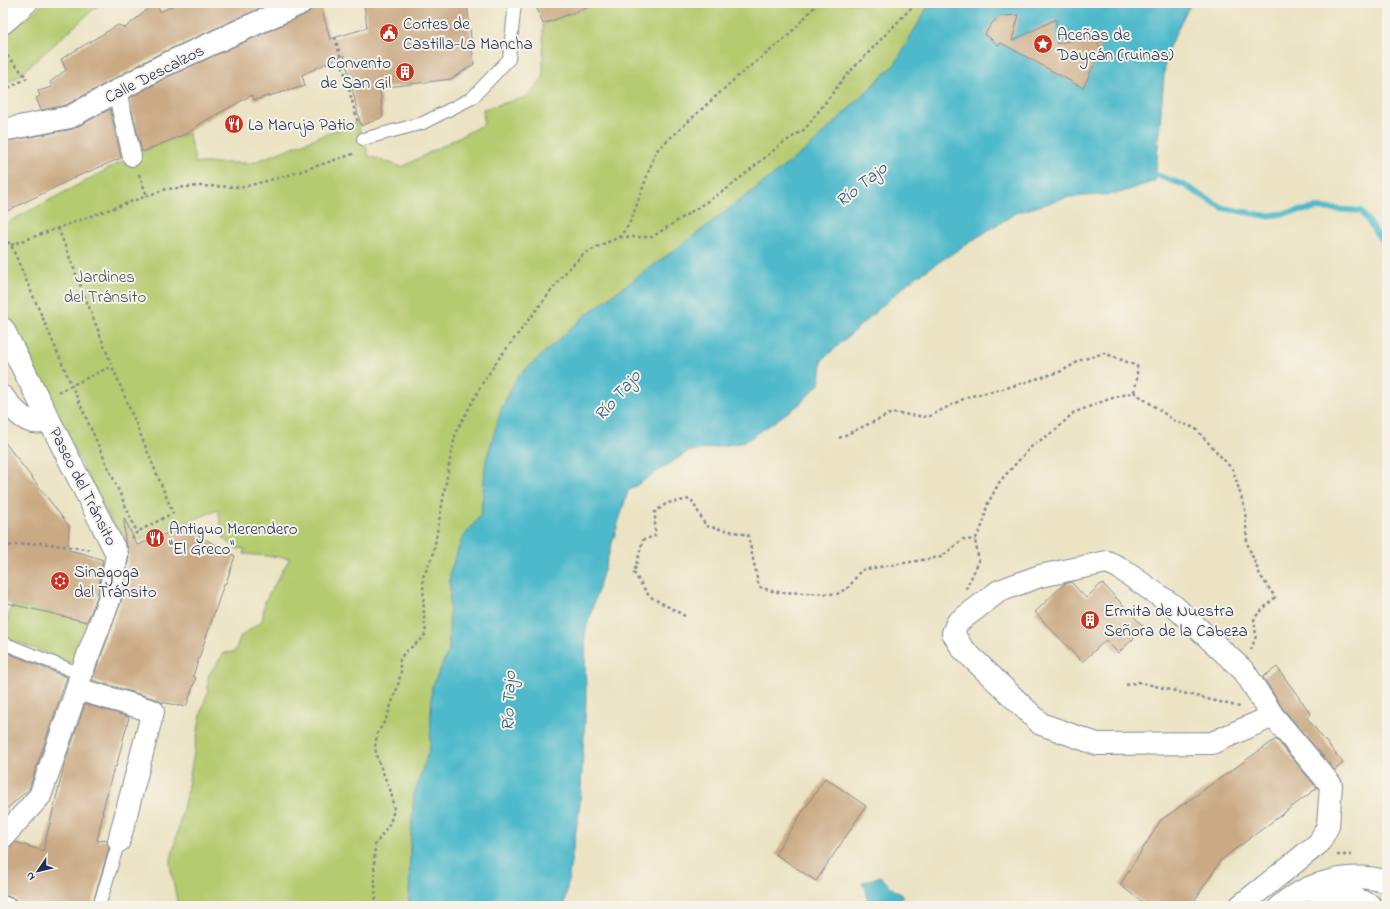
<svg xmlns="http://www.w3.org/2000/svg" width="1390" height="909" font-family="'Indie Flower',sans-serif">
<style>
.green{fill:#b5cb6f;stroke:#687d66}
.water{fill:#4eb9cb;stroke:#347494}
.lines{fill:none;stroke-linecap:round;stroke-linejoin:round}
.stream{stroke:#4eb9cb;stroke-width:6}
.building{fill:#caaa85}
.service-casing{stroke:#838990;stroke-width:14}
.pedestrian-casing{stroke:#838990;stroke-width:20}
.minor-casing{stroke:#838990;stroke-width:24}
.secondary-casing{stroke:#838990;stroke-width:24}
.path{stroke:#838990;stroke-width:2.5;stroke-dasharray:3 3;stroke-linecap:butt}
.service{stroke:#fff;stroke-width:12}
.pedestrian{stroke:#fff;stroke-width:18}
.minor{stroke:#fff;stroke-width:22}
.secondary{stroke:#fff;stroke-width:22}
.labels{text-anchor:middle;stroke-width:4;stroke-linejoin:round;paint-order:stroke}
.poi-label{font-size:17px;fill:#1b2f5e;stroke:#f7f3e8;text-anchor:start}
.street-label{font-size:17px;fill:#1b2f5e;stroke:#f7f3e8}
.park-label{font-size:17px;fill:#425662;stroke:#f7f3e8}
.water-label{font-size:18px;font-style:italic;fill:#2a587f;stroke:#f7f3e8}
</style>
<rect width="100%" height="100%" fill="#f7f3e8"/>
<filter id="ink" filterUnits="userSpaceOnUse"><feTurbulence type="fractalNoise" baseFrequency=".025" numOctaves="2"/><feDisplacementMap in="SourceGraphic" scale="8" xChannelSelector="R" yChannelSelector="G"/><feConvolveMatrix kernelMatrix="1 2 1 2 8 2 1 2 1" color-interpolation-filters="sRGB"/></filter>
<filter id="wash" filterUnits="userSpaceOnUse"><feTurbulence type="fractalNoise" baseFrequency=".012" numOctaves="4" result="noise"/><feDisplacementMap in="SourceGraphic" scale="16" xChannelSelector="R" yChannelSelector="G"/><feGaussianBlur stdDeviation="0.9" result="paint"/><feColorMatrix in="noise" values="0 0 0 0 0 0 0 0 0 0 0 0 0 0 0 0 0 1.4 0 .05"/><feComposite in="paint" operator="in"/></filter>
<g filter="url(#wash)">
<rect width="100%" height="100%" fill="#ebe3c3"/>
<!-- green -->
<path class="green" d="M44,3H101L16,78L3,85V38Z
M599,3H930L895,64L807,149L691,238L588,313L486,460L481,515L462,539L450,572L449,650L432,687L430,747L414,795L410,849L409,906H178L170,864L187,791L202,709L208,691V676L224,653L235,652L240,637L262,621L265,601L290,558L244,554V548L238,549L224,539L218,510L124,546L3,312V225L134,155L188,133L196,163H252L357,122L369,156L402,167L484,124L483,109L526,97L543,78V24Z
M12,604L88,622L75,664L3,637V633Z"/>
<!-- water -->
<path class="water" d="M930,3H1191L1166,53L1155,181L1116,194L1069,197L1016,213L976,238L910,281L822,360L820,383L800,404L745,442L687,452L628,491L585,632L586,701L580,805L564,906H409L410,849L414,795L430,747L432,687L449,650L450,573L462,539L481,515L486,460L502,407L517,377L588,313L691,238L807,149L895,64Z
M880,876L893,889L904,896L886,906H869L868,905L866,889L862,883Z"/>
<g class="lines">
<!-- stream -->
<path class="stream" d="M1148,172L1184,185L1223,208L1267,216L1318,208L1361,211L1387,248"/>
</g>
<g id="blocks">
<!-- building -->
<path class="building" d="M155,3H157L160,12L178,3H271L157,55L66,105L41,110L36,98L40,96L38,91L52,87L50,82L66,70L61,59L118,25L125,28Z
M313,3H320L330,39L367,28L364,3H467L474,64L451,79L380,88L383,117L361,126L344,55L302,75L305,86L254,100L252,95L203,122L188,133L142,152L129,98L168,77L306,14L311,10Z
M535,3H593L594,5L543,24Z
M1019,15L1012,41L1056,19L1057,44L1094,35L1101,50L1083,88L1001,43L998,45L985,34L992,23L1000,16Z
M110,109L121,158L76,177L3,213V142L73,129Z
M3,440L69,526L68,550L82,553L103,560L97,597L87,622L3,602Z
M124,518L137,545L190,524L194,533L235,556L226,583L224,584L193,676L196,678L186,707L161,702L156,699L92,680L121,602L129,556L128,549L125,541Z
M1071,582L1086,598L1102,583L1145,628L1118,653L1106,640L1082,662L1035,612L1064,584Z
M3,651L67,677L29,789L3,812Z
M1277,667L1311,714L1307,718L1343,763L1335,770L1283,709L1263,677Z
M85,704L129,717L116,767H114L102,813H103L97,841L107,840L109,848L92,906H28L20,903L16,899L3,895V864L12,846L15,842L43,851L64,766Z
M1276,739L1317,788L1221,860L1191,906H1148L1120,885L1161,820Z
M825,778L866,806L816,881L775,854Z"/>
</g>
</g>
<g filter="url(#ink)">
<use href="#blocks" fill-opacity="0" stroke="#838990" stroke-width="1"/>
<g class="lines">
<!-- service casing -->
<g class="service-casing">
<path id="service" d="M363,139L423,123L472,98L509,59L515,3
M3,643L81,674
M3,902L13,906
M99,906L119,841"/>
</g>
<!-- pedestrian casing -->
<g class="pedestrian-casing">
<path id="pedestrian" d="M117,91L132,157"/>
</g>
<!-- minor casing -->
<g class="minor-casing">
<path id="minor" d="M3,23L26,3
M3,130L70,117L162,66L301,3
M3,329L117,554L109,600L81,674L77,689L40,796L3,837
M3,397C14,411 30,430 49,419
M77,689L153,711L119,841
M1240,906L1319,843L1328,826L1331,785L1273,716L1244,671L1174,606L1118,567L1107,562L1040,576L999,591L957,623L953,633L962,648L1041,724L1097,744L1212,743L1273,716"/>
</g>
<!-- secondary casing -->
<g class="secondary-casing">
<path id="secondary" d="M1308,889L1355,898L1371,906
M1280,906C1307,882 1353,871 1387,882"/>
</g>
<!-- path -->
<path class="path" d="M335,37L358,123
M3,51L27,78L3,91
M3,104L7,107
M139,174L147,196
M58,228L112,366L173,513L137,532
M620,237H652L728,188L780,145L805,129L844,78L912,7V3
M3,238L11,245L72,386L137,532L132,538
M11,245L166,189L198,186L243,187L289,175L356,153
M58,392L112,366
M1134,392L1175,421L1195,428L1233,470L1245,509L1247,543L1260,575L1275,597L1254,618L1256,636L1251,650
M839,438L892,413L928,417L967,397L1003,389L1062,371L1081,360L1104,353L1137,366V378L1134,392L1109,399L1073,413L1057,429L1032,446L1000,481L987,505L983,524L975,540L979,561L966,589
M3,546L41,543L92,550
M685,616L649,596L634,573L643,540L655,536V512L667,503L691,499L706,526L748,535L759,587L776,592L837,594L849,587L861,570L941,557L963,539L975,540
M1126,685L1139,682L1240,707
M1337,855H1352
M376,906L374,865L375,845L390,823L394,810L391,792L377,758L375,747L377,734L386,719L398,686L401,671L399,662L404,653L422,639L426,633L424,620L423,577L433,555L451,454L456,432L482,384L497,361L564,274L574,263L584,254L597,247L619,237L626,229L632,218L656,151L738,76L786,38L818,3"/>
<!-- service -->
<use href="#service" class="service"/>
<!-- pedestrian -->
<use href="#pedestrian" class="pedestrian"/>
<!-- minor -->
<use href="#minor" class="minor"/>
<!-- secondary -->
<use href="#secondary" class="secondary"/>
</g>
</g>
<!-- icons -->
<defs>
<g id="civic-disc" transform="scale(1)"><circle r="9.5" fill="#c8321e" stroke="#f7f3e8"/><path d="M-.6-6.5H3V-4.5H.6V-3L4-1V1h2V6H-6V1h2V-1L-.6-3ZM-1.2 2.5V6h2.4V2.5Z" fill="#fff"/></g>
<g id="sight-disc" transform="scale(1)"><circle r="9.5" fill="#c8321e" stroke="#f7f3e8"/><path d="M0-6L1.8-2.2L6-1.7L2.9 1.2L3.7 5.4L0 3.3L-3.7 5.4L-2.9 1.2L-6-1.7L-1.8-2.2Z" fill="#fff"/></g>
<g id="building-disc" transform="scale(1)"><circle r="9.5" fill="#c8321e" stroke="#f7f3e8"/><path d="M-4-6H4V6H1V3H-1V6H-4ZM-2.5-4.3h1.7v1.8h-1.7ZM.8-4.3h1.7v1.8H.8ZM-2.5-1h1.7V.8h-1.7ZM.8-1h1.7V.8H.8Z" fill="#fff"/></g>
<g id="restaurant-disc" transform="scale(1)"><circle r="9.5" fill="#c8321e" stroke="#f7f3e8"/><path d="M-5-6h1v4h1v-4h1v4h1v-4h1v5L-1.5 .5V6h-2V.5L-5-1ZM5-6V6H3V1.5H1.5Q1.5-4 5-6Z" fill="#fff"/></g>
<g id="synagogue-disc" transform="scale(1)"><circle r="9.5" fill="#c8321e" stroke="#f7f3e8"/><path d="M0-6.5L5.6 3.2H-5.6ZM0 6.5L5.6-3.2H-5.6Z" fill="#fff"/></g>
</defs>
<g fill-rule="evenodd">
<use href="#civic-disc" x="389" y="33"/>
<use href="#sight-disc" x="1043" y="44"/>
<use href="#building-disc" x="405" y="72"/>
<use href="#restaurant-disc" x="234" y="124"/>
<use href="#restaurant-disc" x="155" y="538"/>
<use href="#synagogue-disc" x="60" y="581"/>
<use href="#building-disc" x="1090" y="620"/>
</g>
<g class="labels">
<!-- poi labels -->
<g class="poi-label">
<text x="403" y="29">Cortes de<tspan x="403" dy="20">Castilla-La Mancha</tspan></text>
<text x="1057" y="40">Aceñas de<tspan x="1057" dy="20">Daycán (ruinas)</tspan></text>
<text x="391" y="68" text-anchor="end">Convento<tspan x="391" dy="20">de San Gil</tspan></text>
<text x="248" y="130">La Maruja Patio</text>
<text x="169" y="534">Antiguo Merendero<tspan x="169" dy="20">"El Greco"</tspan></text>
<text x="74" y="577">Sinagoga<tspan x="74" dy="20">del Tránsito</tspan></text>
<text x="1104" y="616">Ermita de Nuestra<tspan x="1104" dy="20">Señora de la Cabeza</tspan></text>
</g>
<!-- street labels -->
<g class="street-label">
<text transform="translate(154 73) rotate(-27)" y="6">Calle Descalzos</text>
<text transform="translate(84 486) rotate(63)" y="6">Paseo del Tránsito</text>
</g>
<!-- park labels -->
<g class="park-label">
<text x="105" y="282">Jardines<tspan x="105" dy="20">del Tránsito</tspan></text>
</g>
<!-- water labels -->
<g class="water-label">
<text transform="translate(861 184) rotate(-39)" y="6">Río Tajo</text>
<text transform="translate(617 395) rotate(-49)" y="6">Río Tajo</text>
<text transform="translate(508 701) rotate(-88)" y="6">Río Tajo</text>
</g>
</g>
<!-- margin -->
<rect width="1390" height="909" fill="none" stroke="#f7f3e8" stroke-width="16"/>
<!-- north arrow -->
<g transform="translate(38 871) rotate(235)" stroke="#f7f3e8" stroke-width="3" paint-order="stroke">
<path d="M0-3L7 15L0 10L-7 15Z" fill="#1b2f5e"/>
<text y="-6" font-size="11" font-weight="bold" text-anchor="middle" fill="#1b2f5e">N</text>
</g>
</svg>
